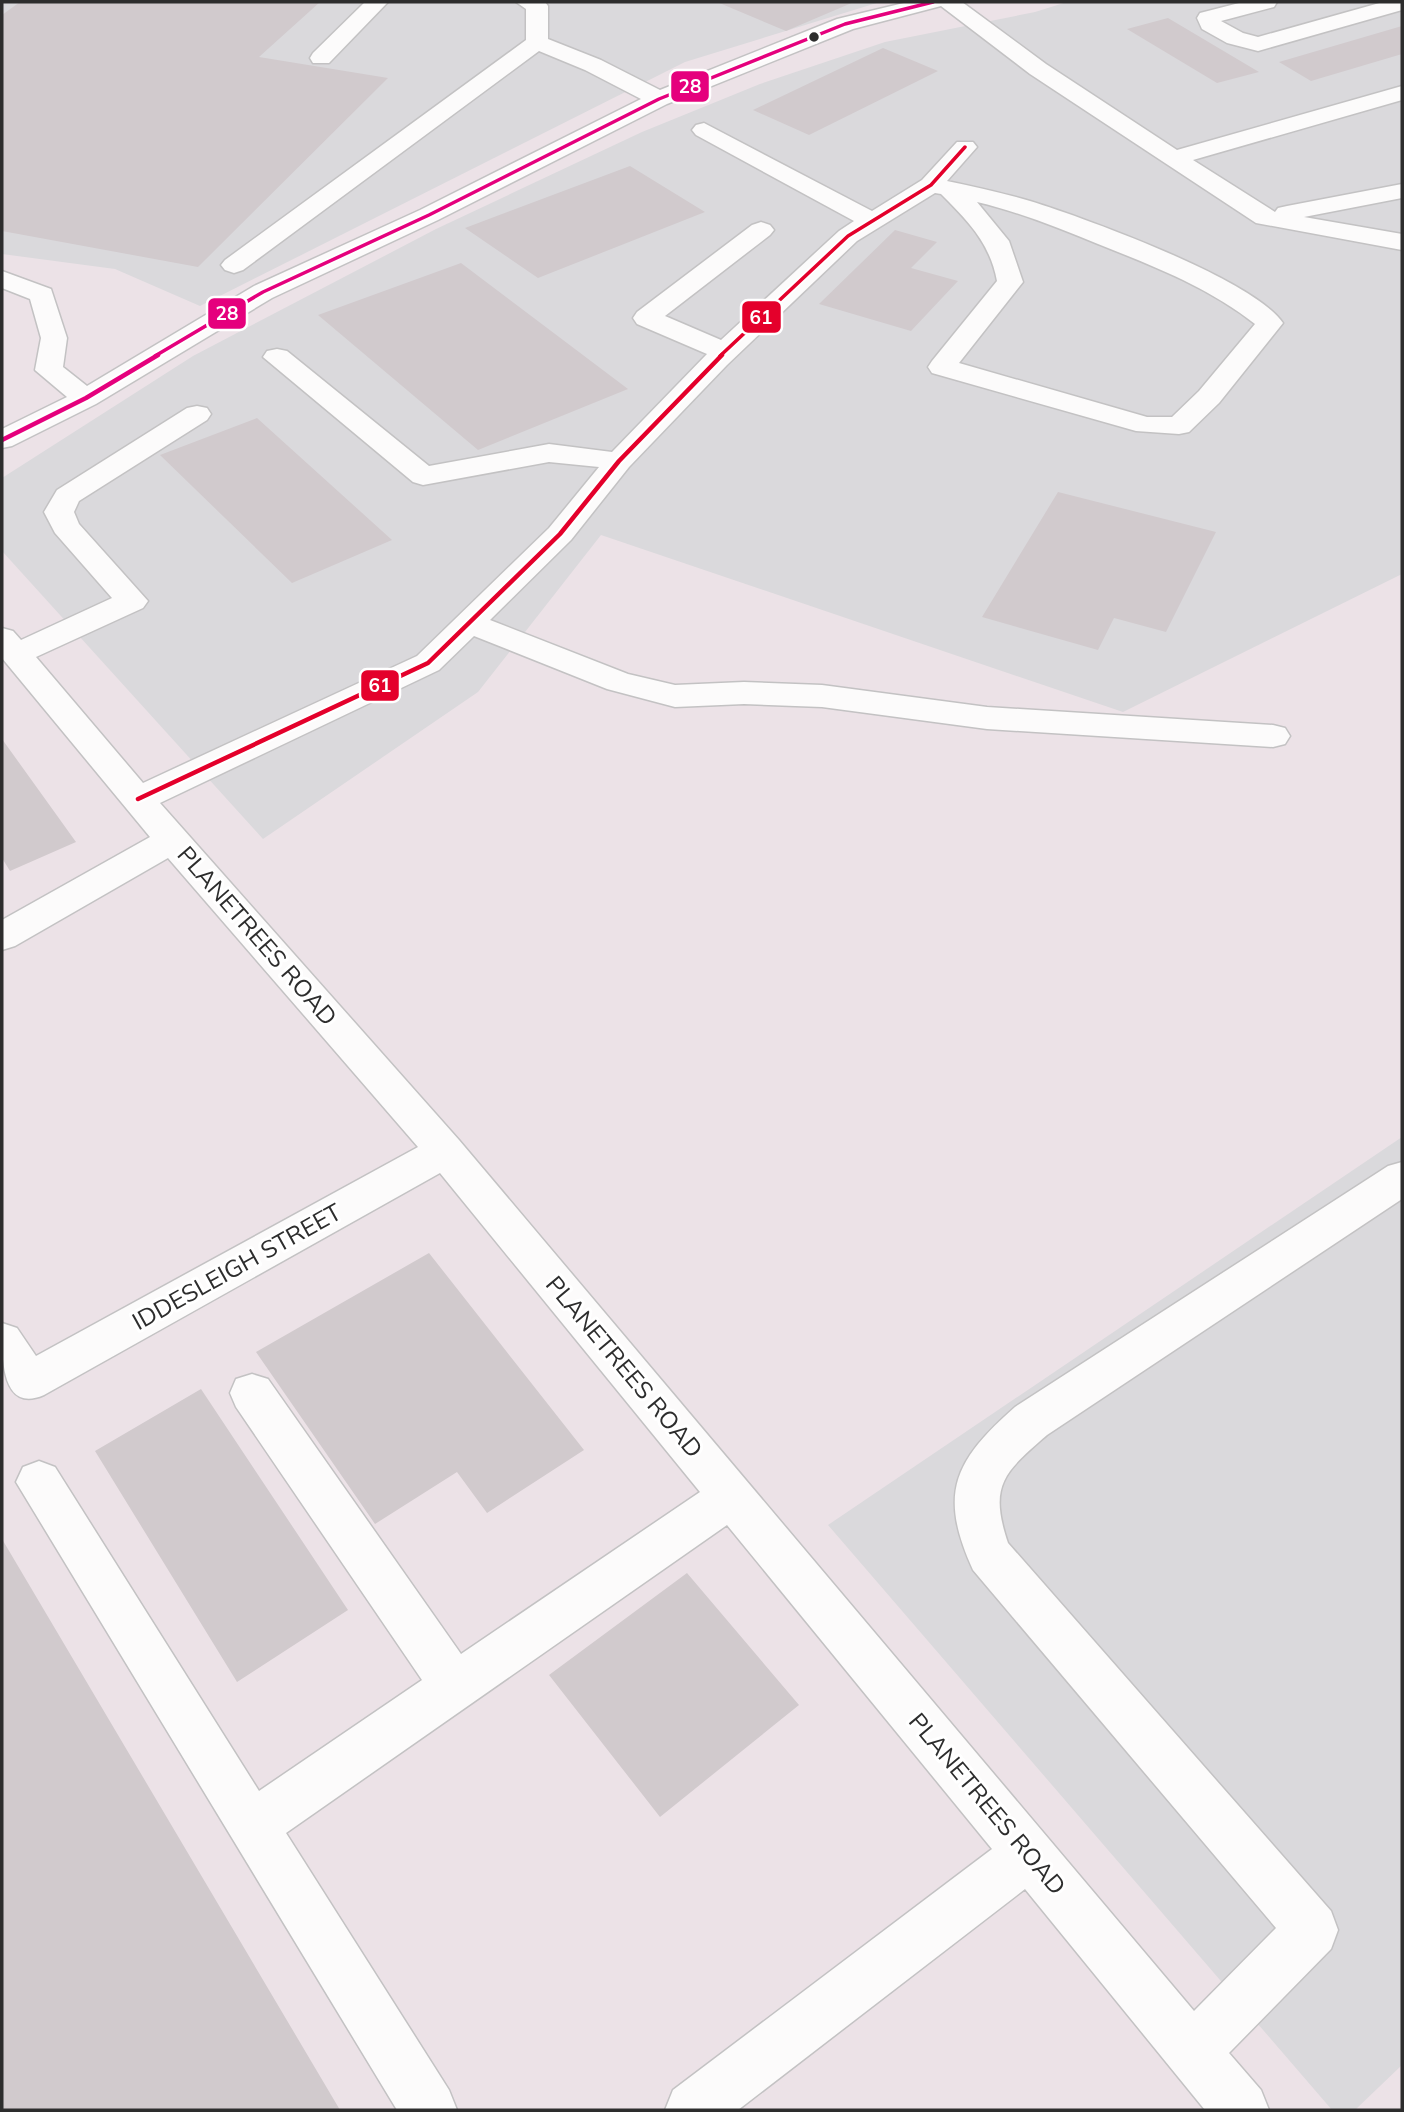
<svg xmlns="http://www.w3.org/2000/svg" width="1404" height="2112" font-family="Mulish,sans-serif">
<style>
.industrial{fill:#dad9dc}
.building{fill:#d1cacd}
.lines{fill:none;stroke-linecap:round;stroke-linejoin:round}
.minor-casing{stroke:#c3c2c3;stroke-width:3}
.minor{fill:#fcfbfb;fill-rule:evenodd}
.bus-1-far1-casing{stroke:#fff;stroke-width:7}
.bus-1-casing{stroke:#fff;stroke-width:9}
.bus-2-far1-casing{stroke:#fff;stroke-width:7}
.bus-2-casing{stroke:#fff;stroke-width:9}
.bus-1-far1{stroke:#e5007d;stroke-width:3.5}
.bus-1{stroke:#e5007d;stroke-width:4.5}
.bus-2-far1{stroke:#e4002b;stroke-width:3.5}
.bus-2{stroke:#e4002b;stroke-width:4.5}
.bus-dot{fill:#2d2d2d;stroke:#fff;stroke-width:2.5}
.labels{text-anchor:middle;stroke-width:6;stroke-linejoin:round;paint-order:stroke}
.street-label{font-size:24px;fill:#2d2d2d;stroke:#fff}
.line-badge{stroke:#fff;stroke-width:2.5}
.badge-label{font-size:19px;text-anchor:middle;font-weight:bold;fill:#fff}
</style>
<rect width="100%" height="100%" fill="#ece2e7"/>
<!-- industrial -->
<path class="industrial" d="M2,2H880L685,62L200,306L115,269L2,254Z
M1067,2H1402V574L1123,712L601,535L478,692L263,839L2,551V478L193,356L436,229L642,132L760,84L885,42L1035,12Z
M1402,1137V2065L1355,2110H1332L828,1525Z"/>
<!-- building -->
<path class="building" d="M20,2H320L259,57L388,78L198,267L2,231V15Z
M717,2H854L786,31Z
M1168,18L1259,72L1217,83L1127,29Z
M1402,26V54L1311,81L1279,62Z
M883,48L938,71L809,135L753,110Z
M630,166L705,212L538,278L465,228Z
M895,230L937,242L911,268L958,281L911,331L819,304Z
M461,263L628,389L478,450L318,315Z
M257,418L392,540L292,583L160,455Z
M1058,492L1216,532L1166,632L1114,618L1098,650L982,617Z
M2,739L76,842L10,871L2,858Z
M429,1253L584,1450L487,1513L457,1472L375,1524L256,1352Z
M201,1389L348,1610L237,1682L95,1451Z
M2,1539L340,2110H2Z
M687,1573L799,1705L660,1817L549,1675Z"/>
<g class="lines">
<!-- minor casing -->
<g class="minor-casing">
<path id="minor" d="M365,2H388L329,63H313L310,58L313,53Z
M516,2H545L548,6V39L601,60L660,90L837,19L908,2H962L1046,64L1177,150L1402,86V100L1193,160L1275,212L1278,208L1287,206L1402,184V198L1304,217L1402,234V250L1256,223L1030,74L941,6L853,29L667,104L438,220L272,298L96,404L12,446L2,448V429L67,397L35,370L41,338L30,299L2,288V271L51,289L67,338L63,367L87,386L254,286L420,210L641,99L585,70L539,51L243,270L234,273L225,270L221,265L225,260L526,40V9Z
M1243,2H1277L1274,7L1221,21L1243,33L1258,37L1383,2H1402V10L1258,51L1227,43L1202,29L1197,18L1200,13Z
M704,123L872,211L922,180L957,142H973L977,147L947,181C975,187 1003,193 1030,201C1085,218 1253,279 1283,323L1219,403L1189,432L1179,434L1136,431L932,373L928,367L932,361L997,281C990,243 968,221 941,194L935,193L857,241L727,365L629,467L571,540L490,620L628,674L675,685L744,682L822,685L987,707L1273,725L1285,728L1290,736L1285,744L1273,747L987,729L822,707L744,704L675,707L607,689L474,636L439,670L160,803L459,1140L1194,2011L1276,1928L973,1570C938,1493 954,1461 1015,1407L1388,1166L1402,1162V1199L1047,1435C1005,1472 988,1484 1008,1543L1331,1911L1338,1930L1331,1949L1229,2053L1261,2090L1269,2110H1205L1025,1889L738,2110H665L673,2090L992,1849L727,1525L286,1833L449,2090L457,2110H397L16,1482L23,1467L39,1461L55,1467L259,1791L422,1680L236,1407L230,1393L236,1379L252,1374L268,1379L461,1654L700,1492L440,1173L44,1395C0,1414 2,1355 2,1323L17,1328L36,1356L418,1147L168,858L15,946L2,950V920L150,837L2,658V628L13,631L21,640L112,598L55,533L44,512L57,490L187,408L197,406L207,408L211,414L207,420L79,501L74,512L79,524L148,601L143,608L36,657L143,783L417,656L549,528L599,467L549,462L423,485L413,482L263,357L267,351L277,349L287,351L429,466L549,444L612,452L707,354L637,324L633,318L637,312L752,225L761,222L770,225L774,230L770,235L665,316L721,340L839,231L854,221L696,135L692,130L696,125ZM977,202C1019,212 1059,228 1098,244C1153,266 1208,287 1255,324L1199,391L1172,417H1147L959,363L1023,282L1009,241Z"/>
</g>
<!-- minor -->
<use href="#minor" class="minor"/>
<!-- bus-1-far1 casing -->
<g class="bus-1-far1-casing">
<path id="bus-1-far1" d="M155,356L263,292L429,215L659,99L845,24L933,2"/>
</g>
<!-- bus-1 casing -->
<g class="bus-1-casing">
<path id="bus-1" d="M2,440L86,398L158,355"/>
</g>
<!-- bus-2-far1 casing -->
<g class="bus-2-far1-casing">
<path id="bus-2-far1" d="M720,356L848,236L931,185L965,147"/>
</g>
<!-- bus-2 casing -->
<g class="bus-2-casing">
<path id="bus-2" d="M138,799L428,663L560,534L619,461L722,355"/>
</g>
<!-- bus-1-far1 -->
<use href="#bus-1-far1" class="bus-1-far1"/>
<!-- bus-1 -->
<use href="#bus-1" class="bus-1"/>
<!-- bus-2-far1 -->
<use href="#bus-2-far1" class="bus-2-far1"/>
<!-- bus-2 -->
<use href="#bus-2" class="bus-2"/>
</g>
<!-- markers -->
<circle class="bus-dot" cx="814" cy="37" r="6"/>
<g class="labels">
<!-- street labels -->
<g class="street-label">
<text transform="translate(257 936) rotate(49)" y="8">PLANETREES ROAD</text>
<text transform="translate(237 1267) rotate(-29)" y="8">IDDESLEIGH STREET</text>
<text transform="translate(624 1367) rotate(50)" y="8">PLANETREES ROAD</text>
<text transform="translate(987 1804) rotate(50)" y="8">PLANETREES ROAD</text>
</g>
</g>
<g class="line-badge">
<rect x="670" y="70" width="40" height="33" rx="7" fill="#e5007d"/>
<rect x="207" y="297" width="40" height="33" rx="7" fill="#e5007d"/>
<rect x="741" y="300" width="41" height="34" rx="7" fill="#e4002b"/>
<rect x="360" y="669" width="40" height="33" rx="7" fill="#e4002b"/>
</g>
<g class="badge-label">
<text x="690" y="93">28</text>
<text x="227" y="320">28</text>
<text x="761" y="324">61</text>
<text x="380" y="692">61</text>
</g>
<!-- border -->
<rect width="1404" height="2112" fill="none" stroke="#2d2d2d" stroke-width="7"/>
</svg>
